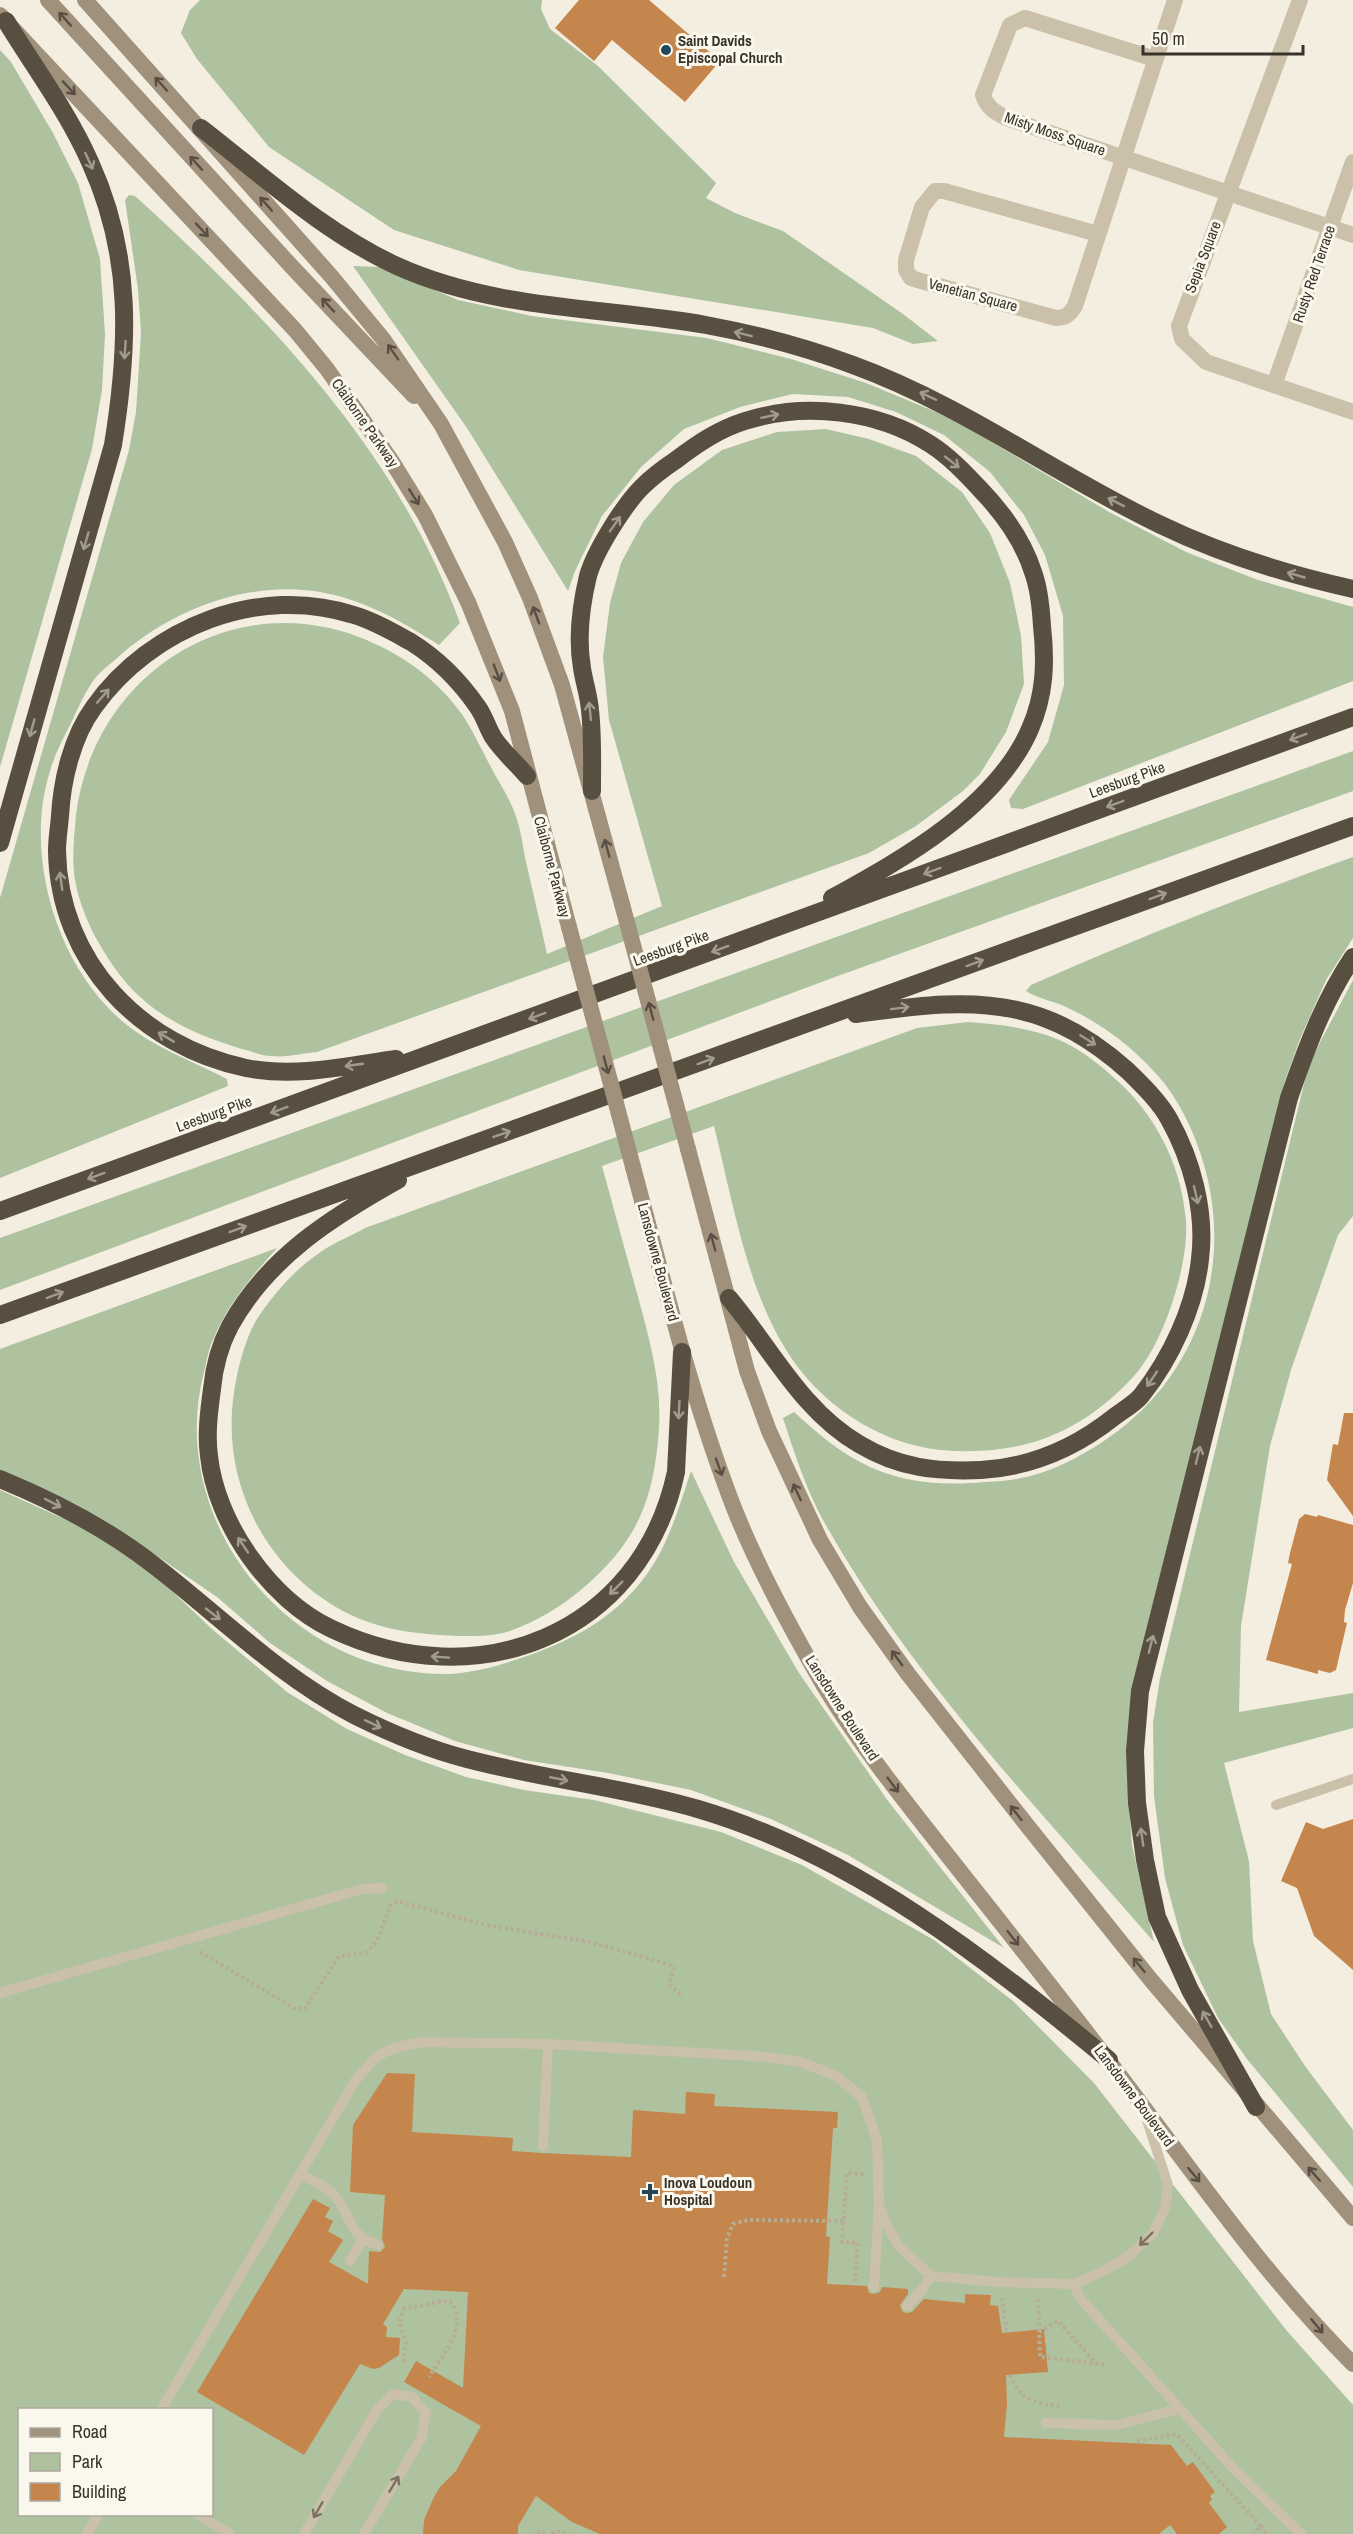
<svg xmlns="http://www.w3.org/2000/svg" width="1353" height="2534" font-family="'Archivo Narrow',sans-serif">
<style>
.green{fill:#aec29f;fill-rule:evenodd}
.building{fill:#c4864c}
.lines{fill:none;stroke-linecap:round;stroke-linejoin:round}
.path{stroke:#b7ac95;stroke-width:4;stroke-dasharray:3 3;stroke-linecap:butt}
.service{stroke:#cbc1ab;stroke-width:10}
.minor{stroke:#cbc1ab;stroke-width:16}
.secondary{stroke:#9f917c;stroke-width:16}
.motorway{stroke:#594f41;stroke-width:18}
.secondary-bridge{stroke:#9f917c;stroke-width:16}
.oneway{stroke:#584e43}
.oneway2{stroke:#a19b8e}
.oneway3{stroke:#7b7264}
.poi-dot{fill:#20485a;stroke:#faf7ec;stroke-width:2}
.labels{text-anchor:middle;stroke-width:6;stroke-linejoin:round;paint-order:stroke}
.poi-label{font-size:15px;font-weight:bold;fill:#39322a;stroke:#faf7ec;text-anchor:start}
.street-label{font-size:15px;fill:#39322a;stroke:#faf7ec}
</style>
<rect width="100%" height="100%" fill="#f3eedf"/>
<!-- green -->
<path class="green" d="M200,0H542L541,9L550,29L598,66L716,183L706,198L735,213L783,231L903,314L938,341L913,344L873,328L519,270L394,230L269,147L197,59L181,33L190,10Z
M0,50L11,62L53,133L78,183L100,259L105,334L102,390L92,449L0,767Z
M129,195L135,196C269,318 397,450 460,623L439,645C401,621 365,600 320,592C247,580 170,610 116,659C109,665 101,671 96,677C86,690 79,706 72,721C64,737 55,753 50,771C24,853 55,963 121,1020C152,1047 190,1060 227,1079L228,1086L0,1178V898L129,450L136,412L141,333L138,289L125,200Z
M353,266L380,267L458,300L532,316L707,338L791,359L866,383L953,419L1109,512L1186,552L1258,580L1353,607V681L1023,809L1011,808L1009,800L1048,742L1064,685L1063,616L1045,555L1024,515L990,472L944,435L896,412L848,397L793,394L740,407L684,429L641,467L602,516L575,571L568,591L467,428Z
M826,429L869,439L916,456L962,492L990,533L1010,583L1021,636L1024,684L1006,732L980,774L963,791L916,826L869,853L317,1052C303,1053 285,1058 271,1056C262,1056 251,1051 242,1049C196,1035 154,1017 123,979C102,952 83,919 76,885C71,862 74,838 76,815C93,678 226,587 359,637C400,653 435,677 461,713C473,730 482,751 492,769C499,783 509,797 514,811C520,825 522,842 525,857C532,889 540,921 547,954L662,906L609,720L603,657L610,603L621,563L643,522L674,485L722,450L777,432Z
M1353,751V791L835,977L0,1290V1238Z
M1353,857V938L1326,980L1300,1039L1285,1081L1145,1635L1127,1774L1132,1845L1154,1942C1037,1807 911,1677 823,1520C806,1489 794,1452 783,1418L794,1412C814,1430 835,1449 860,1462C898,1483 943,1486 985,1482C997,1481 1010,1481 1021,1478C1049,1473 1078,1458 1101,1443C1190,1385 1231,1284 1208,1180C1200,1146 1186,1112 1165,1084C1139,1052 1105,1025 1068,1008C1055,1001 1038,999 1026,991L1031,985C1137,938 1244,896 1353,857Z
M1353,980V1216L1338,1235L1291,1370L1270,1446L1241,1626L1239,1712L1353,1693V1728L1224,1763L1249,1861L1253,1941L1271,2014L1305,2066L1353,2130V2187L1247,2059L1218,2018L1183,1945L1165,1878L1154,1796L1153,1723L1160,1678L1309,1063Z
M968,1022C998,1024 1029,1028 1057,1039C1084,1050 1105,1069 1126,1089C1161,1125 1182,1171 1186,1221C1189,1265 1164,1342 1135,1375C1117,1395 1092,1416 1068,1428C1028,1449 985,1454 941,1450C878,1444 817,1402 785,1348C746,1285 732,1198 714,1126L602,1166C614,1209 625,1251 637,1293C649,1338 662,1382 659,1428C654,1501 637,1542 582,1589C561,1607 535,1622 510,1631C491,1638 458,1636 438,1635C409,1633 378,1628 351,1615C268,1575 220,1484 234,1393C237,1371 245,1338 257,1319C272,1296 294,1270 318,1254C332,1243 350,1237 365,1228L917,1028Z
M277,1248C252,1276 227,1305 213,1340C208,1350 207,1361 204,1372C165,1522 289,1673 442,1674C474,1674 508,1663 538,1652C582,1635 618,1614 647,1574C669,1543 679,1507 691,1471L734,1562L799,1673L888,1801L1004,1948L848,1855L771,1819L691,1790L608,1773L524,1760L455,1741L387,1713L327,1681L270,1643L217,1597L160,1558L82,1509L0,1472V1349Z
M0,1490L91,1531L156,1576L212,1629L287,1692L347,1729L405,1755L466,1777L524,1790L594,1800L721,1832L802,1865L934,1940L1013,2001L1094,2083L1287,2331L1353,2405V2534H0ZM20,2410H212V2514H20Z"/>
<!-- building -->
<path class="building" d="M579,0H649L720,61L685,102L612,40L594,61L555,28Z
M1344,1413H1353V1516L1327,1480L1333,1444L1338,1445Z
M1305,1514L1317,1517L1318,1515L1353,1525V1583L1345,1610L1344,1622L1347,1623L1336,1670L1330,1673L1318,1670V1674L1266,1660L1292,1564L1288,1563L1290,1553L1299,1519Z
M1353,1819V1970L1314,1936L1297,1888L1281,1881L1306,1822L1323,1829Z
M387,2073L415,2074L412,2132L513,2138L512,2151L542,2153L631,2157L633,2110L685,2114L686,2092L715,2094L714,2106L838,2112L837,2128H833L826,2236L830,2237L827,2284L867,2286L869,2293L874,2294L880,2292L882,2287L908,2289V2294L900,2305L902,2311L906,2313L912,2312L924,2299L965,2303V2294L991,2295L990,2305L998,2306L1002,2333L1044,2329L1048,2372L1006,2375L1007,2404L1004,2437L1171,2445L1187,2466L1193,2462L1215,2492L1210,2496L1212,2499L1209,2503L1227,2527L1219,2534H1177L1170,2525L1159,2534H600L572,2522L536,2496L518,2526V2534H423L424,2520L434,2497L440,2487L456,2471L481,2426L404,2382L416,2361L463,2388L468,2292L404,2289L383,2324L387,2327L386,2337L400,2338L399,2355L379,2368L373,2369L360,2364L304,2455L197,2392L313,2199L330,2208L325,2217L333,2221L328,2231L343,2240L329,2262L368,2284L369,2251L380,2252L385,2247L382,2239L385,2195L350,2192L353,2125Z"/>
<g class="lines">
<!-- path -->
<path class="path" d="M200,1952L294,2008L305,2009L339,1956L366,1953L377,1941L391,1905L397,1901L486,1925L590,1942L671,1965L674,1968L669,1984L683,1997
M724,2277L727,2238L733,2224L748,2220L844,2221
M855,2282L858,2243L842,2242L847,2173L864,2174
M1002,2298L1007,2333
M1038,2299L1040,2357L1108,2365
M1039,2332L1058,2321L1096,2363
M403,2362L406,2343L399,2322L405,2308C420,2308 434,2301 450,2301C470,2327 443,2354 429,2377
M1010,2375C1022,2402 1036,2404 1063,2406
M1137,2441L1176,2434L1261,2526L1253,2534
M1261,2526L1266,2534
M537,2534L539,2532L545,2534
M552,2534L555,2531L569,2534"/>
<!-- service -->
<path class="service" d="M1276,1805L1353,1779
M0,1993L362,1889L382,1888
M543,2146L548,2044
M300,2174C311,2180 328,2187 336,2197C353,2219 347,2235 378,2245
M881,2209L885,2222L898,2245L931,2276L998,2282L1074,2284L1102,2272L1129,2256L1153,2233L1165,2208L1168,2185L1146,2117
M350,2261L362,2240
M1074,2284L1080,2298L1234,2469L1301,2534
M907,2306L922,2290L931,2276
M161,2410L355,2081L377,2056L394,2048L421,2042L548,2044L767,2057L801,2062L836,2076L862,2097L877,2140L879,2203L874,2287
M1046,2423L1117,2425L1178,2409
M197,2514L230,2534
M87,2534L99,2514
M304,2534L377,2410L393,2394L412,2397L426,2413L421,2439L364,2534"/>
<!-- minor -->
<path class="minor" d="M1300,0L1179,326L1182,339L1206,362L1353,412
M1155,59L1025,18L1010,25L983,95C987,108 995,112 1006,118L1353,235
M1098,234L944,191H935L922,207L906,260V270L911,278L921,281L1056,318C1066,318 1070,314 1075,306L1175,0
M1274,385L1353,162"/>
<!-- secondary -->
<path class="secondary" d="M48,0L293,268L414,396
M85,0L331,276L383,339L441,424L505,542L530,598L562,685L622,904
M0,15L295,330L327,369L391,460L425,515L468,602L512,711L569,927
M688,1149L747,1371L769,1431L820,1540L860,1607L908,1674L1026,1824L1151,1980L1353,2218
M633,1167C664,1282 691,1397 734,1508C758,1569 791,1629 824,1686C858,1742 900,1795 941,1847C997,1918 1053,1988 1108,2060C1187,2163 1261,2272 1353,2364"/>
<!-- motorway -->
<path class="motorway" d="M201,128C263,176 325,233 397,266C494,310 603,307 706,325C755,334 807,348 853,365C963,405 1056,475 1161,525C1223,555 1286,574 1353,589
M592,791C592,764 593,737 590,710C589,696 584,682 582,668C577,639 581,605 588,576C595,551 624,505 642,487C652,477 664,468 676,460C697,444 719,429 745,421C805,402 877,410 930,444C949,456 965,473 980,489C1003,513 1023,540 1033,572C1039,588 1041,609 1042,626C1046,662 1045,695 1030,729C996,807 903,859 832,898
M0,843L113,445C129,346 133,256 90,162C68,112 34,67 6,21
M396,1059C347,1066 295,1078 246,1068C141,1046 59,962 57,851C57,839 59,828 60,816C62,780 72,737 94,707C151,627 259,584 354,615C374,621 393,632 411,642C438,659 459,680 477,706C484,715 487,727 493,737C502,751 516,763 527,776
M398,1180C332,1217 268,1257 230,1326C220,1345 214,1368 212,1389C209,1411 206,1434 209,1456C216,1523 270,1600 332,1629C477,1698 641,1635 676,1472L682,1352
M0,1211L1353,717
M729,1298C771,1348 801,1410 859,1444C899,1468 936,1472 981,1470C1031,1467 1075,1448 1114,1417C1122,1411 1134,1404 1141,1396C1171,1358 1195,1307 1200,1259C1206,1212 1192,1160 1169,1119C1159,1101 1142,1085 1128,1071C1097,1043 1059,1019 1017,1010C964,998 910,1007 856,1014
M0,1315L1353,826
M0,1479C56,1502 108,1529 155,1566C221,1617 280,1677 354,1715C390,1733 428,1749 467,1759C543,1779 622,1787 698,1809C854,1855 985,1958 1109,2060
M1256,2107L1190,1990L1157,1917L1145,1860L1137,1803L1135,1751L1140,1691L1289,1098C1306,1049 1324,1000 1353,957"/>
<!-- secondary-bridge -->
<path class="secondary-bridge" d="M622,904L688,1149
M569,927L633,1167"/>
</g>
<!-- one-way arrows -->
<defs><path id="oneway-shaft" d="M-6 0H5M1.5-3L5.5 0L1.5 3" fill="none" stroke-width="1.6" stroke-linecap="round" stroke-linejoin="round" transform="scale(1.5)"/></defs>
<g class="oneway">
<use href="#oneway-shaft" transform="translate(65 19) rotate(-132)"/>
<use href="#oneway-shaft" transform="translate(161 84) rotate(-132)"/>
<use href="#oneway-shaft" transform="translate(69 88) rotate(47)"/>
<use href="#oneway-shaft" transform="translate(196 163) rotate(-132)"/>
<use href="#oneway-shaft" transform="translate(266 204) rotate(-131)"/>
<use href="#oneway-shaft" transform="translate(202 230) rotate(47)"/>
<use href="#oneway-shaft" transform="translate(328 305) rotate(-133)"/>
<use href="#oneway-shaft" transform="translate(393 352) rotate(-125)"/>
<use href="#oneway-shaft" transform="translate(414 497) rotate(58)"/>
<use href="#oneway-shaft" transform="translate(536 615) rotate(-110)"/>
<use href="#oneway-shaft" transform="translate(497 673) rotate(69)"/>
<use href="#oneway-shaft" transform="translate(607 848) rotate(-105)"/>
<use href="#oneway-shaft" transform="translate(651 1011) rotate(-105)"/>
<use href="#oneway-shaft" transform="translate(606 1065) rotate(75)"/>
<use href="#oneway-shaft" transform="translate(713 1242) rotate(-105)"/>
<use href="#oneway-shaft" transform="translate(719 1467) rotate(70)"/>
<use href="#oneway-shaft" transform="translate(797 1492) rotate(-115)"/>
<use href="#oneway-shaft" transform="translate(897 1658) rotate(-126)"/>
<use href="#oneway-shaft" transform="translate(893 1785) rotate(53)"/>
<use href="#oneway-shaft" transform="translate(1016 1813) rotate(-128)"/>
<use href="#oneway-shaft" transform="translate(1013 1938) rotate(52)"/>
<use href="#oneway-shaft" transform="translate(1139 1965) rotate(-129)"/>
<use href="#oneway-shaft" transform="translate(1314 2174) rotate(-131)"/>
<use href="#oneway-shaft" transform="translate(1194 2175) rotate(51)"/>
<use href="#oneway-shaft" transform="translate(1317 2326) rotate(50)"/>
</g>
<g class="oneway2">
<use href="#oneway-shaft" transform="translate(89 161) rotate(65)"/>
<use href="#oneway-shaft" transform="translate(743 334) rotate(-166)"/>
<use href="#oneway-shaft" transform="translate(125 350) rotate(94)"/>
<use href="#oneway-shaft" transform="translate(928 396) rotate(-155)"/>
<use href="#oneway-shaft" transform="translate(770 416) rotate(-12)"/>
<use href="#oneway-shaft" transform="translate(952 462) rotate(38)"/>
<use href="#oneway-shaft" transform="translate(1116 502) rotate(-153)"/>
<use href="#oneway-shaft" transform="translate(615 524) rotate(-55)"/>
<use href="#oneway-shaft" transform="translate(86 541) rotate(106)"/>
<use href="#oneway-shaft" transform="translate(1296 575) rotate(-164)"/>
<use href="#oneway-shaft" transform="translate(103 696) rotate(-49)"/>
<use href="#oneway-shaft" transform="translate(590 711) rotate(-96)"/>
<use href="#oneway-shaft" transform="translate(32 728) rotate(106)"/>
<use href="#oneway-shaft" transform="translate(1298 737) rotate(160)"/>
<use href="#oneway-shaft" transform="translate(1115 804) rotate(160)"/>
<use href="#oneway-shaft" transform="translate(932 871) rotate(160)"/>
<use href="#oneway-shaft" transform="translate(61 881) rotate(-98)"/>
<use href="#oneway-shaft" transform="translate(1158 896) rotate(-20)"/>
<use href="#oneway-shaft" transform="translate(720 949) rotate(160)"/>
<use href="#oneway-shaft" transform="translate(975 963) rotate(-20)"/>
<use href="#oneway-shaft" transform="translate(900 1008) rotate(-7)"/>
<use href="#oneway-shaft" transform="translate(537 1016) rotate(160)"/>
<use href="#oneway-shaft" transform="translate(166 1037) rotate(-149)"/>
<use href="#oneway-shaft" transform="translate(1088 1040) rotate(32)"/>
<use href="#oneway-shaft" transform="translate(706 1061) rotate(-20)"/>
<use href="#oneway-shaft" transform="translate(354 1065) rotate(172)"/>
<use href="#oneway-shaft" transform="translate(279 1110) rotate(160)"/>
<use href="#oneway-shaft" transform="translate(502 1134) rotate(-19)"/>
<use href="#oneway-shaft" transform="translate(96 1176) rotate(160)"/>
<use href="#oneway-shaft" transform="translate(1196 1195) rotate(77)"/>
<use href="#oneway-shaft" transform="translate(238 1229) rotate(-20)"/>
<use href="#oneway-shaft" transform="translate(55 1295) rotate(-20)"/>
<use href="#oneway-shaft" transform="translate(1152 1379) rotate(124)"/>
<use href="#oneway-shaft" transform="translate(679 1410) rotate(93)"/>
<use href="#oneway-shaft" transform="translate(1198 1455) rotate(-76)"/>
<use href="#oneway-shaft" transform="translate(53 1503) rotate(27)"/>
<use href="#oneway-shaft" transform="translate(243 1545) rotate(-124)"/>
<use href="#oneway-shaft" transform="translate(616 1588) rotate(135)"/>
<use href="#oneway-shaft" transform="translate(213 1614) rotate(38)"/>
<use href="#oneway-shaft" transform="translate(1151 1644) rotate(-76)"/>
<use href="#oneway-shaft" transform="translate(440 1657) rotate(-176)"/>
<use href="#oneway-shaft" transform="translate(373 1724) rotate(25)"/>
<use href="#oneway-shaft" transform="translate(559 1779) rotate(11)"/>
<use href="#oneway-shaft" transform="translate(1142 1837) rotate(-98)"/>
<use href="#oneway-shaft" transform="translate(1207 2019) rotate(-120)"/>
</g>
<g class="oneway3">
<use href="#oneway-shaft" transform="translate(1146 2239) rotate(135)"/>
<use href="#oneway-shaft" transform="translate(394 2484) rotate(-59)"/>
<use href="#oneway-shaft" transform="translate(318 2510) rotate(120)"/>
</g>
<!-- markers -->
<g class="poi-dot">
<circle cx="666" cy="50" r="6"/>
<path d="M647 2183h6v6h6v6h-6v6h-6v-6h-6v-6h6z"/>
</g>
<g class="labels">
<!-- poi labels -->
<g class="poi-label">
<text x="678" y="46">Saint Davids<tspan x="678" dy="17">Episcopal Church</tspan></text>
<text x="664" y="2188">Inova Loudoun<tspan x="664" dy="17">Hospital</tspan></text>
</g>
<!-- street labels -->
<g class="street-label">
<text transform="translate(1055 134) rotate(19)" y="5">Misty Moss Square</text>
<text transform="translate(1203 257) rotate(-69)" y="5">Sepia Square</text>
<text transform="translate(1314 274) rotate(-71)" y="5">Rusty Red Terrace</text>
<text transform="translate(973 295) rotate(15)" y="5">Venetian Square</text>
<text transform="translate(365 423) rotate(55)" y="5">Claiborne Parkway</text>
<text transform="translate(1127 780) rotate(-20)" y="5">Leesburg Pike</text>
<text transform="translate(552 867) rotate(75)" y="5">Claiborne Parkway</text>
<text transform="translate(671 948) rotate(-20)" y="5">Leesburg Pike</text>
<text transform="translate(214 1114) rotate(-20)" y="5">Leesburg Pike</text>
<text transform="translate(658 1262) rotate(75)" y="5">Lansdowne Boulevard</text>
<text transform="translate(842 1708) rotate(57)" y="5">Lansdowne Boulevard</text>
<text transform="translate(1134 2096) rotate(53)" y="5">Lansdowne Boulevard</text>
</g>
</g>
<!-- legend -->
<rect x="18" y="2408" width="195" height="108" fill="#faf7ec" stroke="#ada89e" stroke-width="1.5"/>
<rect x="30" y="2428" width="30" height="9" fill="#9f917c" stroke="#ada89e" stroke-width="1.5"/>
<text x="72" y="2438" font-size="18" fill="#39322a">Road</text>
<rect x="30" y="2453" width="30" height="18" fill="#aec29f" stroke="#ada89e" stroke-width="1.5"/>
<text x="72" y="2468" font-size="18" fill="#39322a">Park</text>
<rect x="30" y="2483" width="30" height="18" fill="#c4864c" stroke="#ada89e" stroke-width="1.5"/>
<text x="72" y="2498" font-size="18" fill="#39322a">Building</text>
<!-- scale -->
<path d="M1143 45v9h160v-9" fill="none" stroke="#39322a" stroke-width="3"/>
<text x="1152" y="45" font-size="18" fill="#39322a" stroke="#faf7ec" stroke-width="4.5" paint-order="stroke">50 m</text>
</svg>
